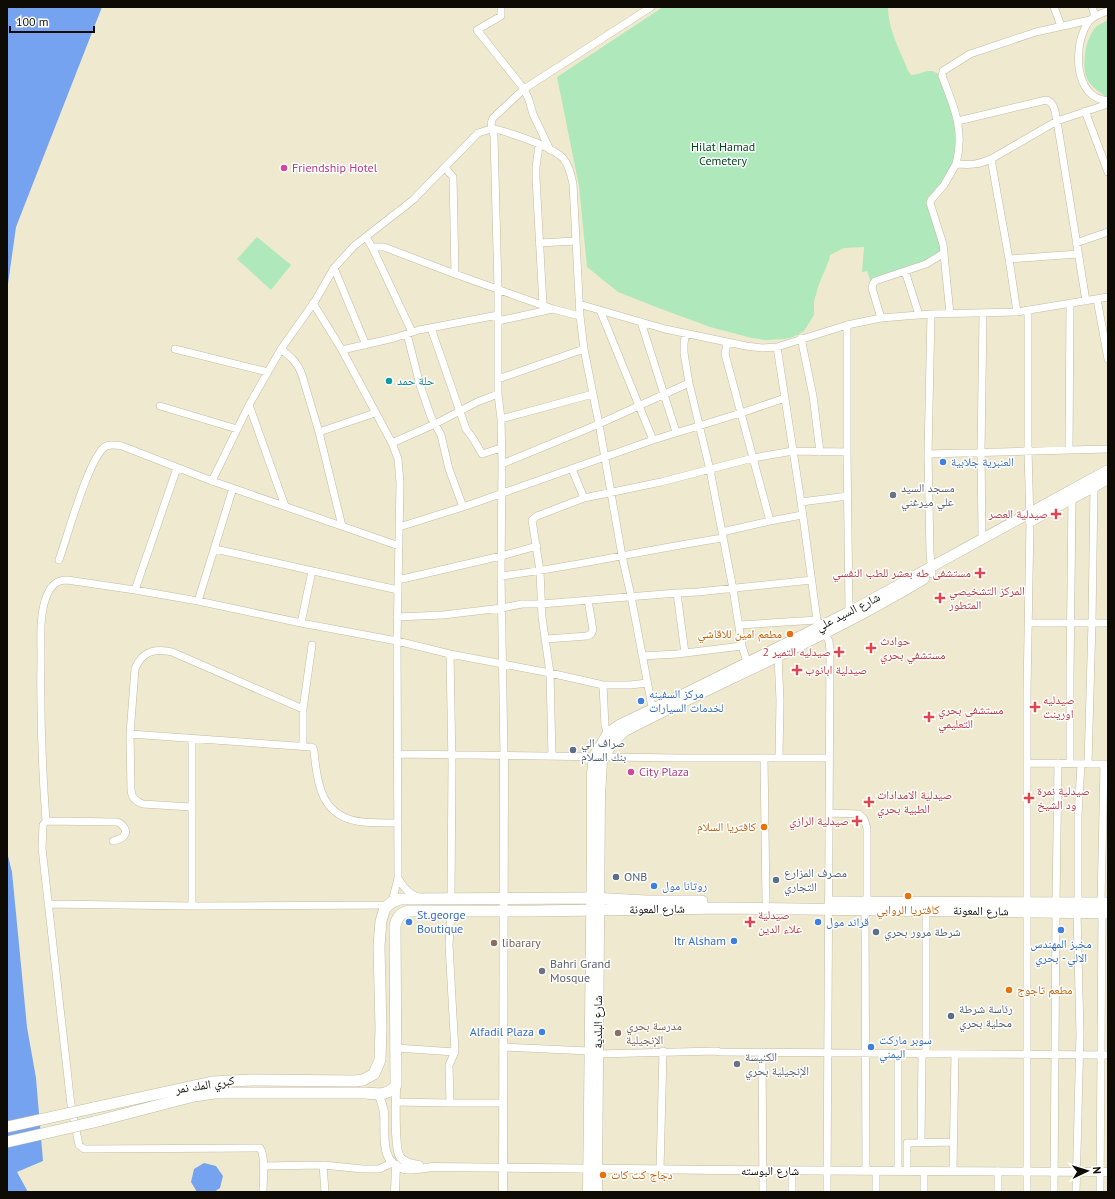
<svg xmlns="http://www.w3.org/2000/svg" width="1115" height="1199" font-family="'PT Sans','Noto Naskh Arabic',sans-serif">
<style>
.green{fill:#afe8ba}
.water{fill:#76a3f0}
.lines{fill:none;stroke-linecap:round;stroke-linejoin:round}
.minor-casing{stroke:#c0bba1;stroke-width:8}
.tertiary-casing{stroke:#c0bba1;stroke-width:9}
.secondary-casing{stroke:#c0bba1;stroke-width:11}
.trunk-casing{stroke:#c0bba1;stroke-width:12}
.minor{stroke:#fff;stroke-width:7}
.tertiary{stroke:#fff;stroke-width:8}
.secondary{stroke:#fff;stroke-width:10}
.trunk{stroke:#fff;stroke-width:11}
.trunk-bridge-casing{stroke:#c0bba1;stroke-width:12;stroke-linecap:butt}
.trunk-bridge{stroke:#fff;stroke-width:11}
.hotel-dot{fill:#d1479c;stroke:#fff;stroke-width:1.5}
.culture-dot{fill:#0f9aa8;stroke:#fff;stroke-width:1.5}
.shop-dot{fill:#3f7fe0;stroke:#fff;stroke-width:1.5}
.worship-dot{fill:#6b7280;stroke:#fff;stroke-width:1.5}
.health-dot{fill:#e0444e;stroke:#fff;stroke-width:1.5}
.food-dot{fill:#e8710a;stroke:#fff;stroke-width:1.5}
.service-dot{fill:#5c6f8a;stroke:#fff;stroke-width:1.5}
.education-dot{fill:#8d6e63;stroke:#fff;stroke-width:1.5}
.labels{text-anchor:middle;stroke-width:3;stroke-linejoin:round;paint-order:stroke}
.park-label{font-size:12px;fill:#03461d;stroke:#fff}
.hotel-label{font-size:12px;fill:#b23c85;stroke:#fff;text-anchor:start}
.culture-label{font-size:12px;fill:#0d838f;stroke:#fff;text-anchor:start}
.shop-label{font-size:12px;fill:#366cbe;stroke:#fff;text-anchor:start}
.worship-label{font-size:12px;fill:#5b616d;stroke:#fff;text-anchor:start}
.health-label{font-size:12px;fill:#be3a42;stroke:#fff;text-anchor:start}
.street-label{font-size:12px;fill:#0d0b04;stroke:#fff}
.food-label{font-size:12px;fill:#c56008;stroke:#fff;text-anchor:end}
.service-label{font-size:12px;fill:#4e5e75;stroke:#fff;text-anchor:start}
.education-label{font-size:12px;fill:#785e54;stroke:#fff;text-anchor:start}
</style>
<rect width="100%" height="100%" fill="#efeacf"/>
<!-- green -->
<path class="green" d="M663,7H888C888,30 900,50 908,71L911,75C926,74 929,65 943,78L960,124L962,150L959,159L927,202L943,250L940,259L937,262L913,271L871,283L867,271L862,272L864,247L844,248L830,255L829,260L818,287L814,302V315L804,331L793,337L785,339L766,340L752,338L710,327L656,307L618,292L587,267L579,186L557,77Z
M1108,20V98C1101,93 1094,89 1089,82C1080,69 1085,37 1097,26C1100,24 1105,22 1108,20Z
M257,237L291,265L271,290L237,259Z"/>
<!-- water -->
<path class="water" d="M7,7H102L16,227L7,291Z
M7,852L12,872L27,1027L36,1078L43,1161L17,1172L28,1192H7Z
M204,1163L216,1166L223,1176L220,1188L214,1192H197L191,1182L194,1169Z"/>
<g class="lines">
<!-- minor casing -->
<g class="minor-casing">
<path id="minor" d="M501,7V16L477,30L524,89L529,100L533,114L550,150
M1054,7L1061,26
M1092,7L1095,16
M1108,11C1102,13 1094,16 1089,21C1076,39 1074,75 1089,92C1093,97 1102,100 1108,101
M1085,111L1108,172
M958,121L1046,100C1055,102 1055,113 1057,121L1086,301
M539,145L536,167V178L543,305
M991,159L1009,259L1017,312
M956,164C965,130 954,107 942,76L943,71L970,54L1036,32L1090,20
M445,168L453,177L455,274
M366,237L372,247L412,332
M539,243L576,241
M1076,243L1108,232
M372,247H384L455,274L553,309L580,316
M1009,259L1078,254
M334,268L366,345
M905,271L919,315
M1097,299L1108,359
M313,303L342,350L392,443L398,459L400,483L397,641L398,878L392,902
M579,304L665,329L746,346L762,348L777,347L847,325L881,318L931,314L1017,312L1108,297
M600,310L653,440
M931,314L928,454L930,552L932,574
M950,314L943,244L930,203L931,200L944,185L956,164C970,165 978,165 991,159L1057,121L1108,104
M881,318L872,288L873,284L875,281L926,264L944,253
M498,321L553,309
M641,322L676,432
M847,325V452L849,612
M431,328L466,429L474,440L482,454L501,448
M686,333L684,343V353L689,383L710,470L733,589L742,646L747,662
M407,334L420,385L431,417L441,435L449,469L463,507
M801,338L813,396L820,452
M727,343L725,354L770,521L802,515
M777,347L801,502L817,620L829,641L830,651L827,1192
M175,349L268,372
M281,349C291,357 298,363 302,375L319,432L342,526
M342,350L394,338L419,330L498,315
M498,379L584,349
M249,405L285,506
M160,406L237,429
M501,419L593,394
M319,432L375,413
M392,443L435,424L477,402L498,394
M1069,449L1070,303
M928,454L1108,449
M502,464L599,424L689,383
M572,469L584,498
M212,481L249,405L281,349L315,301L334,268L354,246L413,200L478,133L491,129L499,130C516,135 550,146 563,158C569,165 571,175 573,184L580,316L584,349L599,424L622,556L631,596L653,712
M801,502L848,496
M399,527L463,507L653,440L741,413L785,398
M722,532L770,521
M983,539L982,534L981,452L983,313
M215,549L398,590
M59,560C67,538 89,456 106,446C111,444 117,445 122,446L212,481L399,546
M501,576C575,567 649,549 723,538
M398,580L501,556L537,546
M135,590L177,468
M677,593L685,653
M198,601L233,488
M397,617L443,615L502,608L522,604H541L677,593L698,592L812,580
M301,623L312,571
M1029,623H1108
M739,625L817,620
M546,639L587,636L591,634L593,630L588,600
M450,654L452,764L451,899
M642,656L677,654L742,646
M778,656L780,700L779,758
M603,685L605,726L609,736
M130,734L311,747L313,748L314,751C317,786 322,818 363,822C375,823 386,823 398,823
M303,746V709L312,645
M397,754L678,758H829
M504,755L501,576L502,464L501,419L498,394V289L494,136C493,129 489,126 493,118L524,89L651,7
M552,756L550,673L542,617L540,571L532,520L537,516L584,498L661,482L753,458L793,451L847,452
M764,758L766,901
M1027,763L1107,764
M1070,764V675L1072,499
M1088,764L1092,622L1094,487
M191,807L143,804C135,801 132,798 131,790L130,734L135,669C142,651 155,648 172,652L303,709
M829,813L859,814L864,819L867,828V902
M46,821L117,822C123,824 129,831 123,837C121,839 116,840 113,841
M398,878C404,888 408,893 418,897
M1056,903L1058,763
M1078,903V815L1081,764
M1101,903L1104,764
M48,904L192,906L389,905
M192,906V739
M865,910L866,1171
M926,910V1053
M451,911L449,945L455,1052L449,1065L450,1103H503
M503,1047L589,1051
M396,1048L455,1052
M762,1052L763,1192
M598,1054L716,1051L720,1052L1108,1055
M396,1102L450,1103
M921,1142L922,1053
M323,1165L325,1192
M263,1166L323,1165L363,1169H379L392,1163
M660,1170L663,1051
M792,1171V1192
M898,1171V1053
M907,1171V1143L953,1142
M953,1171L955,1054
M998,1171V1192
M263,1192C263,1181 266,1156 260,1148L84,1149L79,1145L71,1105L42,848L43,825L46,821C42,767 40,713 41,659C41,639 39,614 47,595C51,586 56,580 67,580L135,590L198,601L301,623L397,641L450,654L550,673L603,685H630L647,683
M876,1192V1171
M924,1192V1171
M1027,1192V692L1030,522L1028,450V310
M1054,1192L1056,912
M1076,1192L1080,1034L1077,912
M1100,1192L1102,912"/>
</g>
<!-- tertiary casing -->
<g class="tertiary-casing">
<path id="tertiary" d="M396,1085C396,1099 394,1148 400,1157C405,1163 412,1164 419,1165
M378,1094C381,1100 383,1106 384,1112C386,1131 378,1163 404,1169C412,1171 423,1168 432,1167L720,1170L1108,1172
M395,1192L396,1165
M503,1192L504,755"/>
</g>
<!-- secondary casing -->
<g class="secondary-casing">
<path id="secondary" d="M1031,521L1108,479
M588,1192L592,848V773L594,756L608,733L619,725L684,694L849,612L1108,470
M597,1192L600,796L602,761L613,742L625,731C724,680 828,637 924,579"/>
</g>
<!-- trunk casing -->
<g class="trunk-casing">
<path id="trunk" d="M830,902L1108,903
M93,1108L212,1082L252,1080L355,1081L363,1080L374,1074L380,1060L381,1028L379,946L381,921L385,908L392,902L400,899L591,898L646,901H702
M94,1122L194,1096L215,1093H365C377,1094 389,1096 396,1085L395,926C397,917 400,914 408,911H533L724,908L1108,913"/>
</g>
<!-- minor -->
<use href="#minor" class="minor"/>
<!-- tertiary -->
<use href="#tertiary" class="tertiary"/>
<!-- secondary -->
<use href="#secondary" class="secondary"/>
<!-- trunk -->
<use href="#trunk" class="trunk"/>
<!-- trunk-bridge casing -->
<g class="trunk-bridge-casing">
<path id="trunk-bridge" d="M7,1127L93,1108
M7,1142L94,1122"/>
</g>
<!-- trunk-bridge -->
<use href="#trunk-bridge" class="trunk-bridge"/>
</g>
<!-- markers -->
<g class="hotel-dot">
<circle cx="284" cy="168" r="4"/>
<circle cx="631" cy="772" r="4"/>
</g>
<circle class="culture-dot" cx="389" cy="381" r="4"/>
<g class="shop-dot">
<circle cx="943" cy="462" r="4"/>
<circle cx="641" cy="701" r="4"/>
<circle cx="654" cy="886" r="4"/>
<circle cx="409" cy="922" r="4"/>
<circle cx="818" cy="922" r="4"/>
<circle cx="1061" cy="930" r="4"/>
<circle cx="734" cy="941" r="4"/>
<circle cx="542" cy="1032" r="4"/>
<circle cx="871" cy="1047" r="4"/>
</g>
<g class="worship-dot">
<circle cx="893" cy="495" r="4"/>
<circle cx="542" cy="971" r="4"/>
<circle cx="737" cy="1064" r="4"/>
</g>
<g class="health-dot">
<path d="M1054 508h4v4h4v4h-4v4h-4v-4h-4v-4h4z"/>
<path d="M978 567h4v4h4v4h-4v4h-4v-4h-4v-4h4z"/>
<path d="M938 592h4v4h4v4h-4v4h-4v-4h-4v-4h4z"/>
<path d="M869 642h4v4h4v4h-4v4h-4v-4h-4v-4h4z"/>
<path d="M837 646h4v4h4v4h-4v4h-4v-4h-4v-4h4z"/>
<path d="M795 664h4v4h4v4h-4v4h-4v-4h-4v-4h4z"/>
<path d="M1033 701h4v4h4v4h-4v4h-4v-4h-4v-4h4z"/>
<path d="M927 711h4v4h4v4h-4v4h-4v-4h-4v-4h4z"/>
<path d="M1027 792h4v4h4v4h-4v4h-4v-4h-4v-4h4z"/>
<path d="M867 796h4v4h4v4h-4v4h-4v-4h-4v-4h4z"/>
<path d="M855 815h4v4h4v4h-4v4h-4v-4h-4v-4h4z"/>
<path d="M748 916h4v4h4v4h-4v4h-4v-4h-4v-4h4z"/>
</g>
<g class="food-dot">
<circle cx="790" cy="634" r="4"/>
<circle cx="764" cy="827" r="4"/>
<circle cx="908" cy="896" r="4"/>
<circle cx="1009" cy="990" r="4"/>
<circle cx="603" cy="1175" r="4"/>
</g>
<g class="service-dot">
<circle cx="573" cy="750" r="4"/>
<circle cx="616" cy="877" r="4"/>
<circle cx="776" cy="880" r="4"/>
<circle cx="876" cy="932" r="4"/>
<circle cx="951" cy="1016" r="4"/>
</g>
<g class="education-dot">
<circle cx="494" cy="943" r="4"/>
<circle cx="618" cy="1033" r="4"/>
</g>
<g class="labels">
<!-- park labels -->
<g class="park-label">
<text x="723" y="151">Hilat Hamad<tspan x="723" dy="14">Cemetery</tspan></text>
</g>
<!-- hotel labels -->
<g class="hotel-label">
<text x="292" y="172">Friendship Hotel</text>
<text x="639" y="776">City Plaza</text>
</g>
<!-- culture labels -->
<g class="culture-label">
<text x="397" y="385">حلة حمد</text>
</g>
<!-- shop labels -->
<g class="shop-label">
<text x="951" y="466">العنبرية جلابية</text>
<text x="649" y="698">مركز السفينه<tspan x="649" dy="14">لخدمات السيارات</tspan></text>
<text x="662" y="890">روتانا مول</text>
<text x="417" y="919">St.george<tspan x="417" dy="14">Boutique</tspan></text>
<text x="826" y="926">قراند مول</text>
<text x="726" y="945" text-anchor="end">Itr Alsham</text>
<text x="1061" y="948" text-anchor="middle">مخبز المهندس<tspan x="1061" dy="14">الالي - بحري</tspan></text>
<text x="534" y="1036" text-anchor="end">Alfadil Plaza</text>
<text x="879" y="1044">سوبر ماركت<tspan x="879" dy="14">اليمني</tspan></text>
</g>
<!-- worship labels -->
<g class="worship-label">
<text x="901" y="492">مسجد السيد<tspan x="901" dy="14">علي ميرغني</tspan></text>
<text x="550" y="968">Bahri Grand<tspan x="550" dy="14">Mosque</tspan></text>
<text x="745" y="1061">الكنيسة<tspan x="745" dy="14">الإنجيلية بحري</tspan></text>
</g>
<!-- health labels -->
<g class="health-label">
<text x="1048" y="518" text-anchor="end">صيدلية العصر</text>
<text x="971" y="577" text-anchor="end">مستشفى طه بعشر للطب النفسي</text>
<text x="949" y="595">المركز التشخيصي<tspan x="949" dy="14">المتطور</tspan></text>
<text x="880" y="645">حوادث<tspan x="880" dy="14">مستشفي بحري</tspan></text>
<text x="831" y="656" text-anchor="end">صيدليه التمير 2</text>
<text x="805" y="674">صيدلية ابانوب</text>
<text x="1043" y="704">صيدليه<tspan x="1043" dy="14">اورينت</tspan></text>
<text x="938" y="714">مستشفى بحري<tspan x="938" dy="14">التعليمي</tspan></text>
<text x="1037" y="795">صيدلية نمرة<tspan x="1037" dy="14">ود الشيخ</tspan></text>
<text x="877" y="799">صيدلية الامدادات<tspan x="877" dy="14">الطبية بحري</tspan></text>
<text x="849" y="825" text-anchor="end">صيدلية الرازي</text>
<text x="758" y="919">صيدلية<tspan x="758" dy="14">علاء الدين</tspan></text>
</g>
<!-- street labels -->
<g class="street-label">
<text transform="translate(848 612) rotate(-27)" y="4">شارع السيد علي</text>
<text transform="translate(657 909) rotate(-1)" y="4">شارع المعونة</text>
<text transform="translate(981 911) rotate(1)" y="4">شارع المعونة</text>
<text transform="translate(598 1022) rotate(-90)" y="4">شارع البلدية</text>
<text transform="translate(205 1085) rotate(-9)" y="4">كبري المك نمر</text>
<text x="770" y="1175">شارع البوسته</text>
</g>
<!-- food labels -->
<g class="food-label">
<text x="782" y="638">مطعم امين للاقاشي</text>
<text x="756" y="831">كافتريا السلام</text>
<text x="908" y="914" text-anchor="middle">كافتريا الروابي</text>
<text x="1017" y="994" text-anchor="start">مطعم تاجوج</text>
<text x="611" y="1179" text-anchor="start">دجاج كت كات</text>
</g>
<!-- service labels -->
<g class="service-label">
<text x="581" y="747">صراف الي<tspan x="581" dy="14">بنك السلام</tspan></text>
<text x="784" y="877">مصرف المزارع<tspan x="784" dy="14">التجاري</tspan></text>
<text x="624" y="881">ONB</text>
<text x="884" y="936">شرطة مرور بحري</text>
<text x="959" y="1013">رئاسة شرطة<tspan x="959" dy="14">محلية بحري</tspan></text>
</g>
<!-- education labels -->
<g class="education-label">
<text x="502" y="947">libarary</text>
<text x="626" y="1030">مدرسة بحري<tspan x="626" dy="14">الإنجيلية</tspan></text>
</g>
</g>
<!-- border -->
<rect width="1115" height="1199" fill="none" stroke="#0d0b04" stroke-width="16"/>
<!-- north arrow -->
<g transform="translate(1087 1171) rotate(86)" stroke="#ffffff" stroke-width="3" paint-order="stroke">
<path d="M0-3L7 15L0 10L-7 15Z" fill="#0d0b04"/>
<text y="-6" font-size="11" font-weight="bold" text-anchor="middle" fill="#0d0b04">N</text>
</g>
<!-- scale -->
<path d="M10 26v6h84v-6" fill="none" stroke="#0d0b04" stroke-width="2"/>
<text x="16" y="26" font-size="12" fill="#0d0b04" stroke="#ffffff" stroke-width="3" paint-order="stroke">100 m</text>
</svg>
